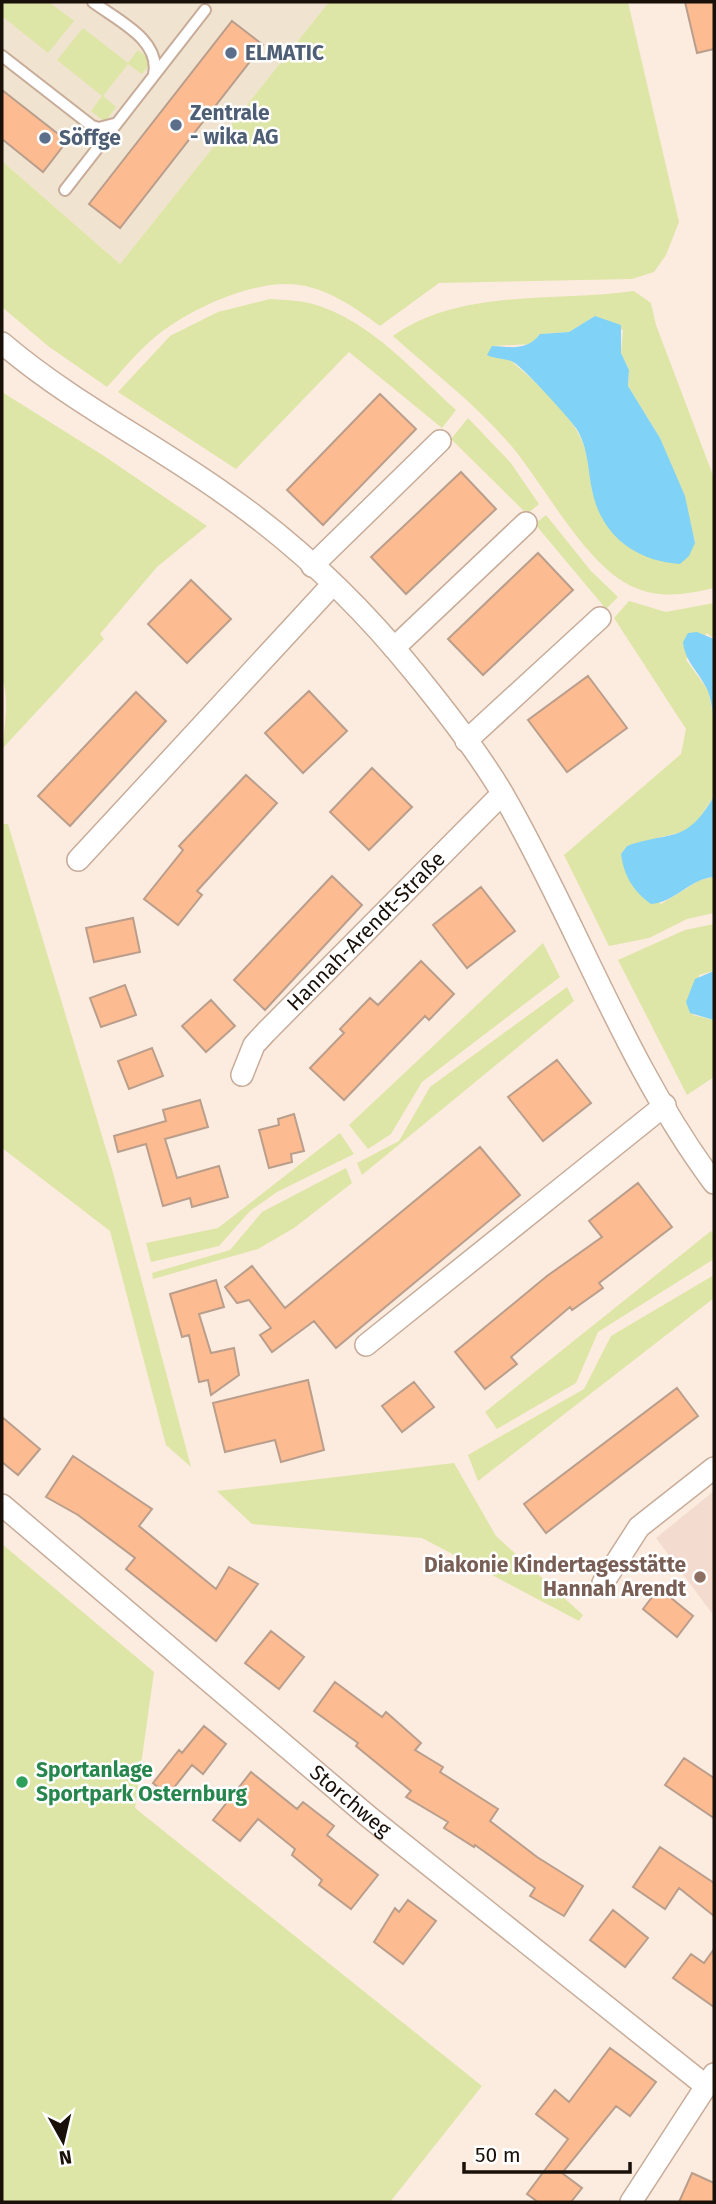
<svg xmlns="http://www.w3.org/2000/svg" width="716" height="2204" font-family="'Fira Sans',sans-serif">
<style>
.commercial{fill:#f0e3cf}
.education{fill:#f3dbd0}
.green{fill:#dee6a7;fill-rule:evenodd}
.water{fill:#80d2f6}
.building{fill:#fdbb91;stroke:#ba9e8c;stroke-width:2}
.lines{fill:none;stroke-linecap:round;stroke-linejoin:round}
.lane-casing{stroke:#c7ac99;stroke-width:14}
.street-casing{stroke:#c7ac99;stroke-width:24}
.lane{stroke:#fff;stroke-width:10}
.street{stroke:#fff;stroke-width:21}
.service-dot{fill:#5c6f8a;stroke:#fff;stroke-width:2.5}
.education-dot{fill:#8d6e63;stroke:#fff;stroke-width:2.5}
.leisure-dot{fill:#2e9e5b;stroke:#fff;stroke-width:2.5}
.labels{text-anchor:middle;stroke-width:5;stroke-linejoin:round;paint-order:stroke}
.service-label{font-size:21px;font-weight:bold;fill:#4e5e75;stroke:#fff;text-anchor:start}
.street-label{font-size:21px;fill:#191009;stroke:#fff}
.education-label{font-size:21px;font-weight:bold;fill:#785e54;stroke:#fff;text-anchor:end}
.leisure-label{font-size:21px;font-weight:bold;fill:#27864d;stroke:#fff;text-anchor:start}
</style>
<rect width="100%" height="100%" fill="#fcebdf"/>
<!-- commercial -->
<path class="commercial" d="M2,2H329L120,264L2,161Z"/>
<!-- education -->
<path class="education" d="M714,1491V1616L656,1538Z"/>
<!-- green -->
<path class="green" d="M2,2H49L74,21L48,53L2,16Z
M329,2H628L679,222L666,255L654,272L632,279L439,283L380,326C356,308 330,290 300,285C255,278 189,309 155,337C138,351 122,371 107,387L48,346L2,307V161L120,264Z
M83,28L128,63L138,50L152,61L142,74L128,64L103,96L116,107L105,122L91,111L102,96L57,60Z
M634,291L651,303L656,325L714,478V588C688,594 662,599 636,588C586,569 543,481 507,441C473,402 431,370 393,336C461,288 555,302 634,291ZM595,316L623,330L621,353L629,370L628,386L660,438L684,496L695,543L593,495C590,479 589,461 584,446C574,413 520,367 492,346L532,344L540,334L569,332Z
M270,299C284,300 300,300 313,304C371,321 413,371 456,410L442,428L349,352L236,469L118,392L170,336L218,312Z
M2,392L104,456L207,526L157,567L100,634L104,639L3,748C4,726 10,698 2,678Z
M468,418L510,462L539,504L527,514L451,439Z
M546,515L591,571L618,597L606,609L535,524Z
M629,601L666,612L714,603V639L707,633L686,660L708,690L711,704L714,720V796L697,822L685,831L627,846L621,854L661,904L700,880L714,877V913L687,919L649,938L609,946L564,855L681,754L686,729L614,618Z
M2,824H8L112,1169L191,1467L166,1445L110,1231L2,1148Z
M714,924V971L699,975L693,1015L714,1020V1077L687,1095L618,960L685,930Z
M543,943L560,977L422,1082L391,1134L368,1149L349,1125Z
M567,987L574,1001L362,1175L357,1163L399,1141L430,1087Z
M340,1133L354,1154L277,1192L250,1211L219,1246L151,1262L146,1243L218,1228Z
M346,1168L352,1183L294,1228L258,1249L153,1279L152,1273L230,1250L262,1212Z
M711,1231L714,1235V1259L598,1332L576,1383L497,1429L485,1412Z
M714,1275V1298L478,1481L468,1455L584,1389L611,1336Z
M454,1463L496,1536L583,1615L579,1621L422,1538L252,1524L217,1491Z
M2,1544L154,1672L135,1808L482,2086L390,2202H2Z"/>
<!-- water -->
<path class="water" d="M595,316L621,325V353L629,370L628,386L660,438L685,496L695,543L689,556L680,564C635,561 601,535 592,490C588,470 588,446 576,428C569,418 522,366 513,362C505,358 495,359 487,355L492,346C512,347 527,351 540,334L569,332Z
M697,632L714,639V720C712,709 711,696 706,687C697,670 685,661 683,642L688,633Z
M714,796V877C691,878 674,903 651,904C633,891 624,876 621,854L627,846C672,830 686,845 714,796Z
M714,971V1020L690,1013L686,1002L695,979Z"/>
<!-- building -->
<path class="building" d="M685,2H714V49L697,53Z
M232,21L263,45L120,228L89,204Z
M2,90L67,141L43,172L2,139Z
M380,394L416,429L323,525L287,490Z
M461,472L496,509L406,594L371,557Z
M538,553L573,590L483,675L448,639Z
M191,580L231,619L187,663L148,624Z
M588,676L627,728L567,772L528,720Z
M309,691L347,731L303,773L265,733Z
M136,692L166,721L70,826L38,796Z
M372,768L412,807L369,850L330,812Z
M246,775L277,803L197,891L202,895L178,925L144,899L183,850L179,846Z
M332,876L362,905L265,1010L234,980Z
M481,887L515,931L467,968L433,925Z
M133,918L140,952L94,962L86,928Z
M421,961L454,994L429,1020L425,1016L344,1100L310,1068L344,1033L340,1029L370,998L378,1005Z
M125,985L136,1015L101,1027L90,998Z
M211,1000L235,1026L206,1052L182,1026Z
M152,1048L163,1076L129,1089L118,1061Z
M557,1060L591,1103L543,1141L508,1097Z
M200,1100L208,1127L165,1139L177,1178L219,1166L228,1197L192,1207L190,1198L163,1206L146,1144L118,1152L114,1136L166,1121L163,1110Z
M294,1114L304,1151L291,1154L292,1162L269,1168L259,1130L279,1125L278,1119Z
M480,1147L520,1195L336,1348L314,1321L272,1352L260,1335L271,1328L249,1300L237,1303L225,1287L252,1266L285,1308Z
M638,1183L672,1227L599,1283L603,1288L572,1310L570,1307L511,1357L517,1364L485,1389L455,1352L547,1276L602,1237L589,1221Z
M216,1280L224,1307L199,1314L211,1353L234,1348L239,1375L211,1395L208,1380L199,1382L189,1335L182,1337L170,1294Z
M308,1380L324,1450L281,1462L275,1440L225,1452L213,1403Z
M414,1382L434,1407L402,1432L382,1406Z
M677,1388L698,1416L546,1533L524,1504Z
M2,1417L40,1449L18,1475L2,1462Z
M73,1456L152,1509L139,1526L216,1589L229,1567L258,1584L216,1641L126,1569L135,1558L78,1515L46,1497Z
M659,1588L693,1616L677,1637L643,1609Z
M271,1631L304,1657L279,1689L245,1663Z
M335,1682L382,1717L386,1712L421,1743L415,1750L443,1767L440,1772L498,1809L490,1821L537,1857L583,1886L564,1916L530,1896L535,1888L475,1845L474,1847L444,1828L448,1822L406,1797L411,1791L356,1746L358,1743L314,1711Z
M204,1726L226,1744L203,1774L192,1765L168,1795L153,1783L179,1750L182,1753Z
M684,1758L714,1778V1818L665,1785Z
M251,1772L297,1809L303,1802L334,1826L327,1835L378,1875L351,1909L319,1885L322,1880L292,1855L295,1849L258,1819L240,1841L213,1820Z
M660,1847L714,1883V1916L679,1888L665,1909L633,1887Z
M408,1900L436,1921L403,1964L374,1942L395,1908L399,1912Z
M613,1910L648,1938L625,1967L590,1940Z
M714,1949V2007L673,1978L691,1954L704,1963Z
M610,2048L656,2082L630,2116L616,2106L562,2173L582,2188L571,2202H538L527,2194L568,2139L536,2114L555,2090L569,2102Z
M692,2173L714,2183V2202H679Z"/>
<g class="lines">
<!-- lane casing -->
<g class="lane-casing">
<path id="lane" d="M93,2C117,20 161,40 154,74
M2,56L92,126L99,128L114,124
M65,190L205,10"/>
</g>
<!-- street casing -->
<g class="street-casing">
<g id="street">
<path d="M2,343C71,402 152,442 226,495C296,544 361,606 415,673C446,711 479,753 504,796C577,923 626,1065 714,1183"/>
<path d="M312,566L440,441"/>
<path d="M394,648L526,523"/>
<path d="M466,741L600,618"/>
<path d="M78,860L333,584"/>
<path id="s1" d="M242,1075L254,1045L266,1032L502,794"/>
<path d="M366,1345L665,1105"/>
<path id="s2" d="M2,1505L369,1817L706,2086"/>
<path d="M603,1583L639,1527L714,1468"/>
<path d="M631,2202L714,2074"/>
</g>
</g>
<!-- lane -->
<use href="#lane" class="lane"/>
<!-- street -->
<use href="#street" class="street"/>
</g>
<!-- markers -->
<g class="service-dot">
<circle cx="231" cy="53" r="7"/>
<circle cx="176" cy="125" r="7"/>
<circle cx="45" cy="138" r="7"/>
</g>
<circle class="education-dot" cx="700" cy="1577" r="7"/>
<circle class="leisure-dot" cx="22" cy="1782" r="7"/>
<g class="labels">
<!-- service labels -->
<g class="service-label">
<text x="245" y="60">ELMATIC</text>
<text x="190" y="120">Zentrale<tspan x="190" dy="24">- wika AG</tspan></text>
<text x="59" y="145">Söffge</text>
</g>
<!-- street labels -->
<g class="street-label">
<text dy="7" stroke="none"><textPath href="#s1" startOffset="192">Hannah-Arendt-Straße</textPath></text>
<text dy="7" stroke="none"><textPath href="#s2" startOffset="457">Storchweg</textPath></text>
</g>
<!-- education labels -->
<g class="education-label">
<text x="686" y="1572">Diakonie Kindertagesstätte<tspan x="686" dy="24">Hannah Arendt</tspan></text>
</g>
<!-- leisure labels -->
<g class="leisure-label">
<text x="36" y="1777">Sportanlage<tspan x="36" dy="24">Sportpark Osternburg</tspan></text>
</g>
</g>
<!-- border -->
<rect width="716" height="2204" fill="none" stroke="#191009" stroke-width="7"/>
<!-- north arrow -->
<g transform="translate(63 2141) rotate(172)" stroke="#ffffff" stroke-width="5" paint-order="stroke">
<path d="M0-5L12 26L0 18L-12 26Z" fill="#191009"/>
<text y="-10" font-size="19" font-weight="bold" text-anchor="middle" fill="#191009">N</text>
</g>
<!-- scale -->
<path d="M464 2162v10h166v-10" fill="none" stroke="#191009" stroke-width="3.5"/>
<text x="475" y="2162" font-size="21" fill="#191009" stroke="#ffffff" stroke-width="5" paint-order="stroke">50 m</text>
</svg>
